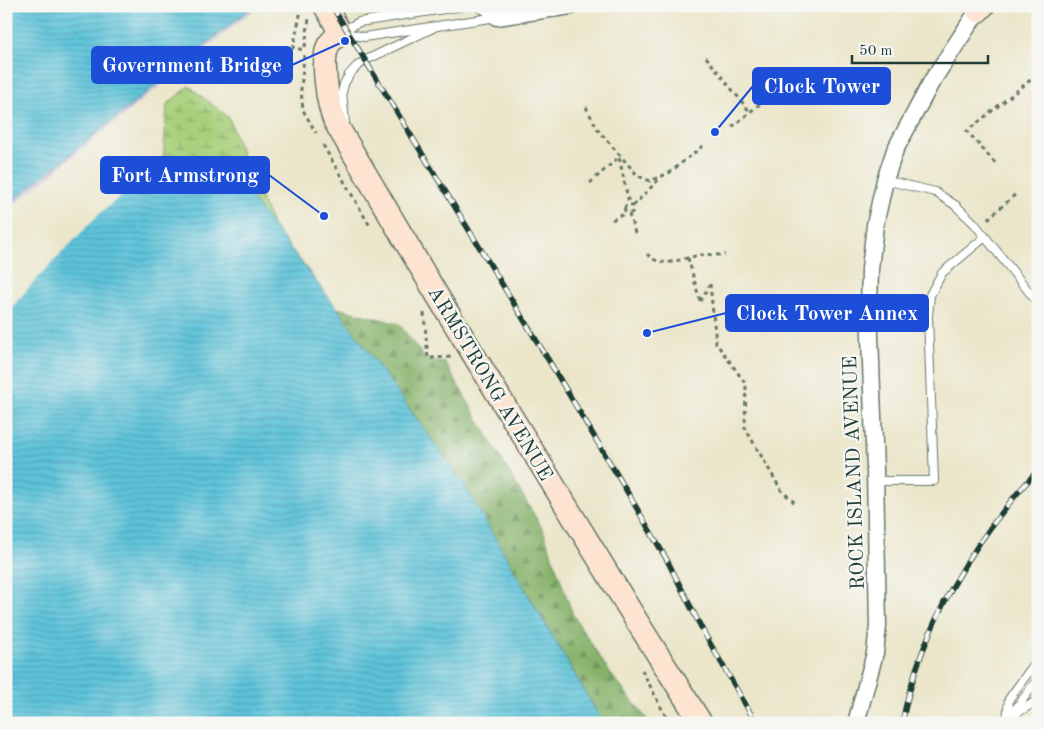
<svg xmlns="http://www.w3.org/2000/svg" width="1044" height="729" font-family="'Old Standard TT',serif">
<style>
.industrial{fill:url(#industrial-furrows)}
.forest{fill:url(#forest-firs);stroke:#527850}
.wetland{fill:url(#wetland-marsh);stroke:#648658}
.water{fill:url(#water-rules);stroke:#3e8087}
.pier{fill:#ebe6ca}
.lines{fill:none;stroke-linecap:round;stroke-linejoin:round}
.lane-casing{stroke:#667868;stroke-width:10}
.street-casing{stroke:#667868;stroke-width:19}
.secondary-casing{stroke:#667868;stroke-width:25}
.path{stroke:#667868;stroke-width:3;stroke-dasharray:4 4;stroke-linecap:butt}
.lane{stroke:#fff;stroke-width:8}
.street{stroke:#fff;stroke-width:16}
.secondary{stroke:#fde4d0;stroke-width:22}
.rail-casing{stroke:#1f3d34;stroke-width:5.5}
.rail{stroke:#f6f6f2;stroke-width:4;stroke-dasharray:11;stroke-linecap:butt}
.labels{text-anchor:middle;stroke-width:4.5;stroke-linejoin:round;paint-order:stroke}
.street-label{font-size:20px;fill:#1f3d34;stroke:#f6f6f2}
.leader{fill:none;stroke:#1d4ed8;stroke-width:2}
.callout-dot{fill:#1d4ed8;stroke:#f6f6f2;stroke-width:2}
.callout{fill:#1d4ed8;stroke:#1d4ed8;stroke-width:2}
.callout-label{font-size:21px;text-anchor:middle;font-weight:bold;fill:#fff}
</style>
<defs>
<pattern id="industrial-furrows" width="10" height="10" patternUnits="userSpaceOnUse" patternTransform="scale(1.25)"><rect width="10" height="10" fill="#c0c2dd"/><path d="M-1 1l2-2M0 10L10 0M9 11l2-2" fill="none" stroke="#9b9fb4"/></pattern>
<pattern id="forest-firs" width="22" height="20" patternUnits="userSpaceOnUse" patternTransform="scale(1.25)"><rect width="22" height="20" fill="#86b26b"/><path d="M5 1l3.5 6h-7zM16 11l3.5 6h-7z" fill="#6d9259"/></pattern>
<pattern id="wetland-marsh" width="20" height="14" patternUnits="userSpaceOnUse" patternTransform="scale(1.25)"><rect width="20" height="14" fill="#a8d07b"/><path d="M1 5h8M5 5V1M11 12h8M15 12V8" fill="none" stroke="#8a6"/></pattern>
<pattern id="water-rules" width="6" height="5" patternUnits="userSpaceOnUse" patternTransform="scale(1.25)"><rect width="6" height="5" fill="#5dc3da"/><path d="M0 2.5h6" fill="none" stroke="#4ca0b2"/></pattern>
</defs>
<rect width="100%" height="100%" fill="#f6f6f2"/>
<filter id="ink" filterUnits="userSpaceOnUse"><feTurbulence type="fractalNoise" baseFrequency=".02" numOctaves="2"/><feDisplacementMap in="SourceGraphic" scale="10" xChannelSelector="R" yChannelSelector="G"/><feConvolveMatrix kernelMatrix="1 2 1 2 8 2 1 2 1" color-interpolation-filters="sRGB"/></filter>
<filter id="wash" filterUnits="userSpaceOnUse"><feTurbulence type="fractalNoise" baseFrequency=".0096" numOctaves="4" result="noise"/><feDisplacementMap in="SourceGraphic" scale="20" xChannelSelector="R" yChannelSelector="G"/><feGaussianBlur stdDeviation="1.12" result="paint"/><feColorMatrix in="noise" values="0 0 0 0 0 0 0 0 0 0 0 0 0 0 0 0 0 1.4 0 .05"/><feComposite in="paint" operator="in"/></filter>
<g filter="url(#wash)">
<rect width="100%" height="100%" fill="#ebe6ca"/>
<!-- industrial -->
<path class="industrial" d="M253,6H258L6,211V206Z"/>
<!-- forest -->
<path class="forest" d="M337,308L399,324L426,360L445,363L543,530L573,615L610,673L650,723H603L465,486Z"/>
<!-- wetland -->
<path class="wetland" d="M189,86L229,118L240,150L273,226L311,274L163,162L167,104Z"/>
<!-- water -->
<path class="water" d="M6,6H253L6,206Z
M163,162L250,197L273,226L337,308L465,486L603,723H6V313L38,259L139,165Z"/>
<!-- pier -->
<path class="pier" d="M161,159L163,162L99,214L31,285L6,314V308L37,257L137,163Z"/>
</g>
<g filter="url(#ink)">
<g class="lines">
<!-- lane casing -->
<g class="lane-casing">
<path id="lane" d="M477,6L497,17
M342,31L359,22L464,6
M341,32L364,37L497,17
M345,122L342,93L344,84L349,75L357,66L368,59L433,28
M885,180L935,192L955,205L974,223L1038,303
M875,481H934L928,316L930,295L942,273L985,237
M1012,716L1038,700
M1008,719L1038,679
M1007,720L1009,699L1038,659"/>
</g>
<!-- street casing -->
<g class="street-casing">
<path id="street" d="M497,17L571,6
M856,723L875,653L878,626L875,470L869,309L870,269L875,225L885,180L895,150L932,81L981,6"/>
</g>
<!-- secondary casing -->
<g class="secondary-casing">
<path id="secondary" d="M325,6L340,32C337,36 332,40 329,44C320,59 328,106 335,122L437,295L641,628L701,723
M978,11L983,6"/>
</g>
<!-- path -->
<path class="path" d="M302,6L293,48L305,50
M305,47L309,18
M304,55L301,90L303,110L316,133
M706,57L750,112
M586,107L598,130L638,176L650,181L669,173L704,145
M732,127L802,69
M323,145L370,226
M995,163L967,131L1038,74
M590,183L619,157L629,204
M624.5 209a4.5 4.5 0 1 1 9 0a4.5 4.5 0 1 1-9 0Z
M633,206L660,178
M629,214L636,236
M988,219L1017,193
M612,220L626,213
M647,254C664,271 681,257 702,255C709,254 718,255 725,255
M688,258L700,301
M710,284L716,343L746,384L745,428L781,490L795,503
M700,301L710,285
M884,302L918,304
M424,313L428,358L452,357
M642,670L669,723"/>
<!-- lane -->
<use href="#lane" class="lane"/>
<!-- street -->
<use href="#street" class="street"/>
<!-- secondary -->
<use href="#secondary" class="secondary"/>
<!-- rail casing -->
<g class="rail-casing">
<path id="rail" d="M332,6L549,361L622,483L667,560L703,631L756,723
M902,723C921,627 972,541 1038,470"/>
</g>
<!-- rail -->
<use href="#rail" class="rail"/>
</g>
</g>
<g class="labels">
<!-- street labels -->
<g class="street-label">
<text transform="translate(491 383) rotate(59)" y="7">ARMSTRONG AVENUE</text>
<text transform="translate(853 473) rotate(-92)" y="7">ROCK ISLAND AVENUE</text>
</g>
</g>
<!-- callouts -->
<path class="leader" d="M345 41L292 65M715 132L753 86M324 216L269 175M647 333L726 313"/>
<g class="callout-dot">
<circle cx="345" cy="41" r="5"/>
<circle cx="715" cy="132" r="5"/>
<circle cx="324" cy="216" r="5"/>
<circle cx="647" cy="333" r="5"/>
</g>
<g class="callout">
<rect x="92" y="47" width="200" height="36" rx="5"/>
<rect x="753" y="68" width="137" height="36" rx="5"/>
<rect x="101" y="157" width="168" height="36" rx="5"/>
<rect x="726" y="295" width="202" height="36" rx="5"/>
</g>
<g class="callout-label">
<text x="192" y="72">Government Bridge</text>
<text x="822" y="93">Clock Tower</text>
<text x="185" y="182">Fort Armstrong</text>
<text x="827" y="320">Clock Tower Annex</text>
</g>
<!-- margin -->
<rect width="1044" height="729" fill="none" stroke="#f6f6f2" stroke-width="25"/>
<!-- scale -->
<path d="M852 55v8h136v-8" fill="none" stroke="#1f3d34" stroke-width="2.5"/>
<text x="859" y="55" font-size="15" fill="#1f3d34" stroke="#f6f6f2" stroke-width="4" paint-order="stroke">50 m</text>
</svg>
